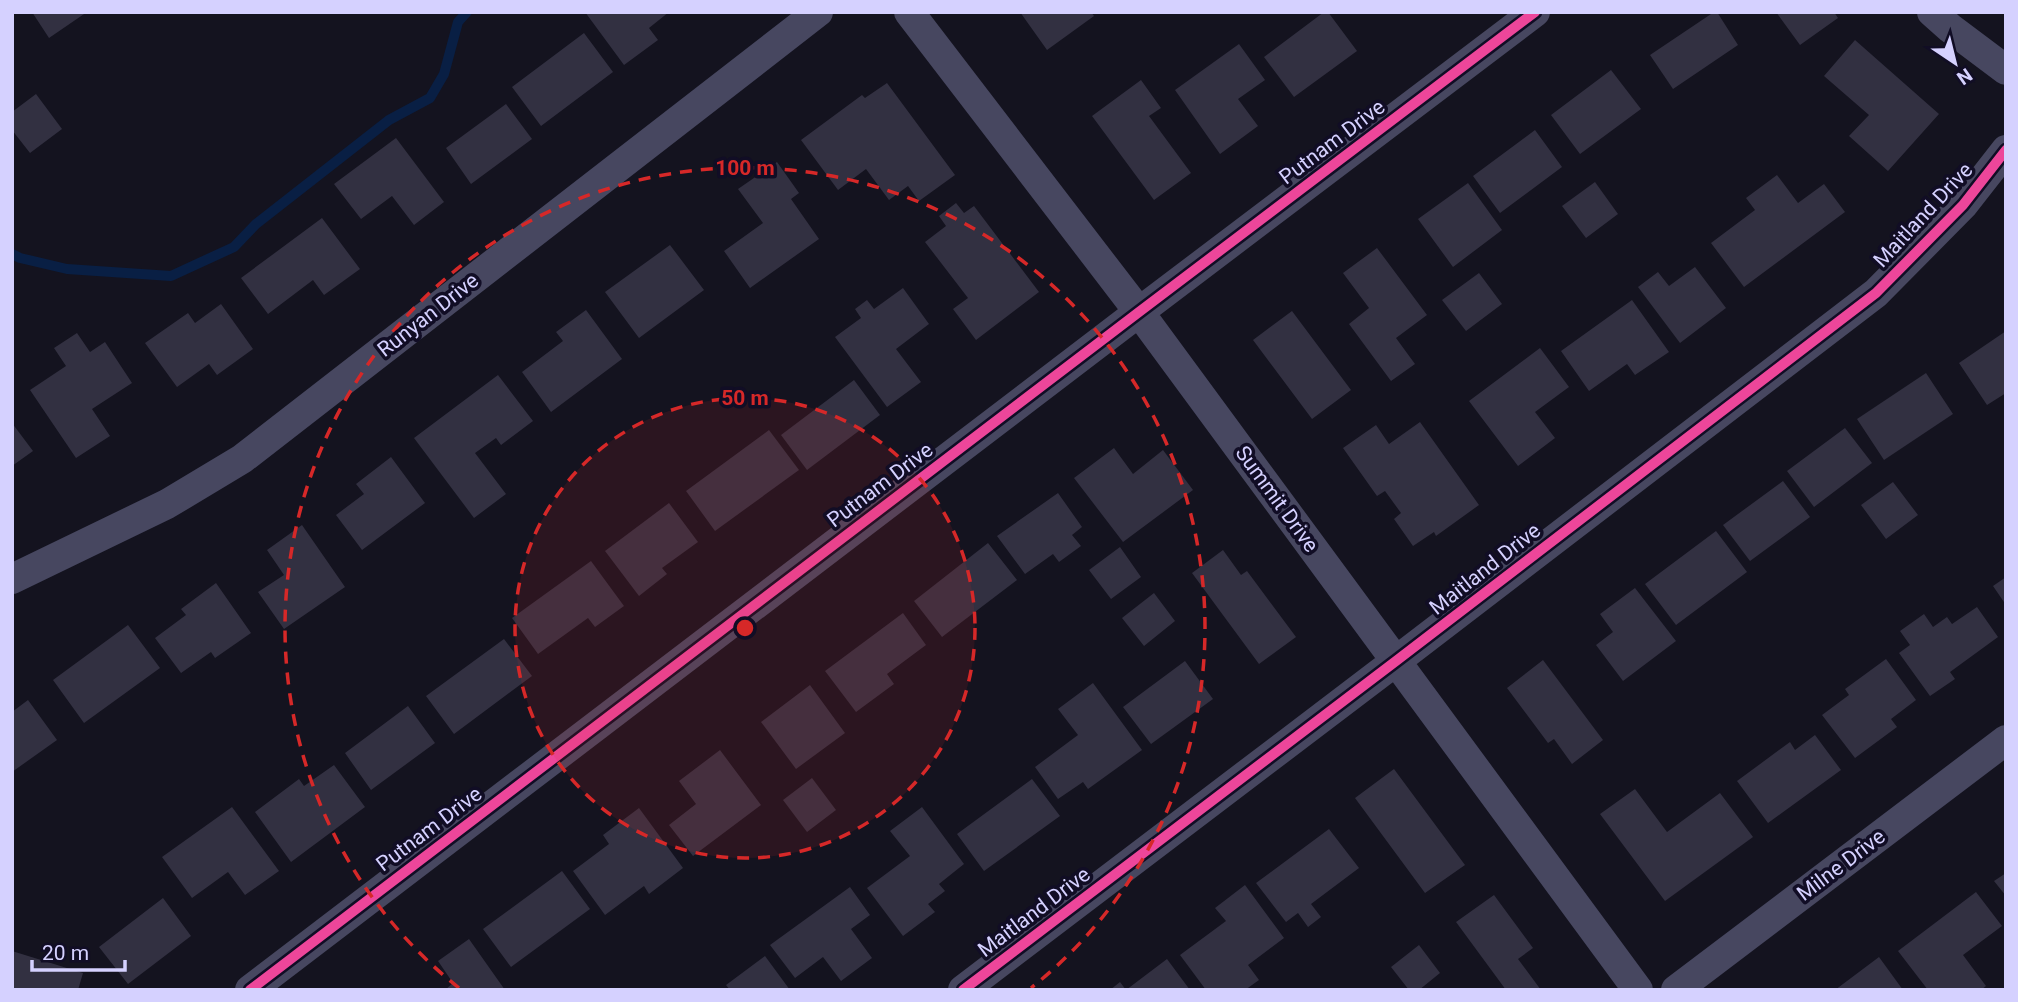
<svg xmlns="http://www.w3.org/2000/svg" width="2018" height="1002" font-family="Roboto,sans-serif">
<style>
.lines{fill:none;stroke-linecap:round;stroke-linejoin:round}
.stream{stroke:#091f44;stroke-width:10}
.building{fill:#323041}
.minor{stroke:#474760;stroke-width:30}
.cycleway-casing{stroke:#110d25;stroke-width:15}
.cycleway{stroke:#ed469a;stroke-width:10}
.ring{fill:none;stroke:#d62828;stroke-width:3.5;stroke-dasharray:12 9}
.labels{text-anchor:middle;stroke-width:7;stroke-linejoin:round;paint-order:stroke}
.street-label{font-size:21px;fill:#d5d1ff;stroke:#110d25}
.centre{fill:#d62828;stroke:#110d25;stroke-width:3.5}
.ring-label{font-size:21px;text-anchor:middle;font-weight:bold;fill:#d62828;stroke:#110d25;stroke-width:7;stroke-linejoin:round;paint-order:stroke}
</style>
<rect width="100%" height="100%" fill="#14131f"/>
<g class="lines">
<!-- stream -->
<path class="stream" d="M12,254L20,258L67,269L171,276L234,247L256,224L389,120L430,98L444,74L458,22L467,12"/>
</g>
<!-- building -->
<path class="building" d="M32,12H87L49,38Z
M585,12H669L649,28L658,40L624,65Z
M1020,12H1091L1094,16L1047,50Z
M1324,12H1328L1357,51L1294,97L1264,57Z
M1714,12H1717L1738,45L1673,89L1650,55Z
M1776,12H1834L1838,18L1800,45Z
M584,33L613,72L541,126L512,87Z
M1855,40L1939,114L1888,171L1849,136L1869,115L1824,76Z
M1239,44L1265,80L1238,99L1258,126L1220,154L1175,90Z
M1611,70L1641,109L1580,154L1551,115Z
M1141,80L1161,108L1149,116L1191,173L1154,200L1092,116Z
M887,83L955,175L919,201L908,186L889,200L866,169L838,190L801,140L862,95L865,98Z
M36,94L62,129L30,153L12,130V112Z
M506,104L532,139L471,184L446,148Z
M1535,130L1562,167L1500,213L1473,176Z
M396,138L444,202L414,225L392,196L361,219L334,184Z
M777,162L799,193L791,199L819,239L750,288L724,251L763,223L738,189Z
M1777,175L1798,203L1824,184L1845,212L1744,287L1711,243L1755,210L1746,198Z
M1595,182L1618,214L1586,238L1562,206Z
M1468,183L1502,230L1453,267L1418,219Z
M956,203L964,213L974,206L1039,292L976,340L953,309L968,298L925,242L946,226L939,216Z
M322,218L360,269L324,295L313,280L268,314L241,278Z
M670,245L704,290L639,338L605,292Z
M1377,248L1427,315L1396,338L1415,364L1391,381L1349,324L1369,308L1343,273Z
M1695,267L1726,308L1680,343L1638,287L1658,272L1669,286Z
M1479,273L1502,304L1466,331L1442,300Z
M903,288L929,324L896,349L921,382L887,407L835,337L861,318L855,309L867,300L874,309Z
M1632,300L1669,352L1635,375L1627,364L1589,391L1561,351Z
M221,304L253,349L217,375L209,364L177,387L145,343L188,313L195,323Z
M586,310L622,359L551,412L522,372L563,341L556,332Z
M1292,311L1351,390L1312,419L1253,340Z
M2006,331V393L1987,405L1959,363Z
M77,333L90,352L105,342L132,383L92,409L110,436L76,458L30,390L66,366L54,348Z
M1540,348L1569,387L1535,412L1555,438L1518,466L1469,401Z
M1926,373L1953,414L1884,460L1857,419Z
M498,375L533,421L501,445L496,438L475,453L506,494L474,518L414,438Z
M854,380L880,415L807,470L781,435Z
M1420,422L1479,505L1436,536L1434,532L1413,546L1394,519L1401,513L1385,491L1377,496L1343,448L1376,425L1389,444Z
M12,423L33,451L12,466Z
M1845,428L1872,463L1814,507L1787,471Z
M769,430L799,470L715,531L686,491Z
M1114,448L1133,474L1163,450L1193,490L1123,542L1074,478Z
M391,457L425,503L362,550L336,515L364,494L356,484Z
M1783,481L1810,517L1750,561L1723,525Z
M1893,482L1918,515L1886,539L1861,505Z
M1058,493L1082,527L1072,535L1081,546L1059,562L1053,554L1025,574L997,536Z
M669,503L698,542L662,568L667,574L639,596L605,551Z
M302,525L345,587L284,629L258,592L284,575L267,550Z
M1716,531L1747,572L1676,625L1645,584Z
M988,543L1017,580L942,637L914,601Z
M1120,547L1141,577L1111,599L1089,570Z
M1223,550L1241,575L1247,571L1296,637L1259,664L1192,573Z
M591,561L624,606L595,627L588,618L538,654L512,618Z
M2006,577V605L1993,586Z
M216,583L251,633L215,658L211,652L181,673L155,638L186,615L181,609Z
M1635,588L1676,641L1623,681L1596,645L1613,632L1600,614Z
M1154,593L1175,621L1144,646L1122,618Z
M1977,607L1998,637L1950,672L1955,679L1930,696L1899,653L1910,645L1900,631L1924,614L1933,627L1947,617L1952,624Z
M903,613L926,645L887,674L894,684L856,712L825,671Z
M128,625L160,668L84,723L53,680Z
M504,639L532,676L454,734L426,696Z
M1886,659L1916,700L1891,719L1897,727L1855,758L1822,715L1849,695L1845,689Z
M1543,660L1603,740L1572,764L1554,739L1548,743L1507,688Z
M1185,661L1213,699L1151,744L1123,707Z
M1093,683L1142,750L1088,789L1083,782L1058,799L1035,767L1078,735L1058,709Z
M810,685L845,733L796,769L761,722Z
M28,700L57,740L12,772V712Z
M408,706L435,743L371,790L345,753Z
M1815,735L1841,770L1768,823L1737,781L1790,742L1795,750Z
M720,750L761,805L693,856L669,825L696,804L679,781Z
M334,765L365,807L291,862L255,812L299,779L304,786Z
M1394,769L1465,865L1425,893L1355,798Z
M812,778L836,810L807,832L783,800Z
M1032,779L1060,816L984,871L957,834Z
M1635,789L1667,832L1720,793L1753,837L1665,901L1600,814Z
M232,807L279,871L245,895L228,872L192,898L162,857Z
M922,807L964,864L939,884L945,891L928,904L935,912L903,936L867,888L910,856L890,831Z
M639,808L683,868L649,894L644,886L605,915L573,871L609,844L603,835Z
M1329,829L1359,868L1311,904L1321,917L1308,927L1298,913L1286,922L1256,883Z
M562,871L590,909L511,967L483,929Z
M2006,873V896L1994,881Z
M1245,885L1284,938L1248,965L1259,980L1245,990H1206L1180,955L1226,921L1215,908Z
M850,887L870,915L851,929L872,958L841,981L823,957L795,978L770,945Z
M1976,892L2002,926L1963,955L1986,986L1981,990H1928L1898,951Z
M1494,895L1533,948L1518,959L1541,990H1506L1456,922Z
M163,898L191,936L128,984L99,947Z
M469,939L505,990H445L453,983L438,961Z
M1419,945L1440,973L1419,990H1409L1391,967Z
M12,951L83,973L78,990H12Z
M765,956L790,990H730L726,985Z
M1879,957L1903,990H1835Z
M1167,959L1190,990H1110L1120,982L1126,990Z"/>
<g class="lines">
<!-- minor -->
<path class="minor" d="M909,12L1139,312L1638,990
M1932,12L1950,28L2006,70
M12,579L167,504L242,459L818,12
M250,990L1139,312L1535,12
M963,990L1396,661L1876,293L1963,205L2006,150
M1676,990L2006,740"/>
<!-- cycleway casing -->
<g class="cycleway-casing">
<path id="cycleway" d="M250,990L1139,312L1535,12
M963,990L1396,661L1876,293L1963,205L2006,150"/>
</g>
<!-- cycleway -->
<use href="#cycleway" class="cycleway"/>
</g>
<!-- distance rings -->
<circle cx="745" cy="628" r="230" fill="#d62828" fill-opacity=".12"/>
<g class="ring">
<circle cx="745" cy="628" r="230"/>
<path d="M459 988A460 460 0 1 1 1031 988"/>
</g>
<g class="labels">
<!-- street labels -->
<g class="street-label">
<text transform="translate(1332 142) rotate(-37)" y="7">Putnam Drive</text>
<text transform="translate(1923 215) rotate(-47)" y="7">Maitland Drive</text>
<text transform="translate(428 315) rotate(-38)" y="7">Runyan Drive</text>
<text transform="translate(880 485) rotate(-37)" y="7">Putnam Drive</text>
<text transform="translate(1277 499) rotate(54)" y="7">Summit Drive</text>
<text transform="translate(1485 569) rotate(-38)" y="7">Maitland Drive</text>
<text transform="translate(429 829) rotate(-37)" y="7">Putnam Drive</text>
<text transform="translate(1841 865) rotate(-37)" y="7">Milne Drive</text>
<text transform="translate(1034 912) rotate(-37)" y="7">Maitland Drive</text>
</g>
</g>
<circle cx="745" cy="628" r="10" class="centre"/>
<g class="ring-label">
<text x="745" y="175">100 m</text>
<text x="745" y="405">50 m</text>
</g>
<!-- border -->
<rect width="2018" height="1002" fill="none" stroke="#d5d1ff" stroke-width="28"/>
<!-- north arrow -->
<g transform="translate(1955 63) rotate(145)" stroke="#110d25" stroke-width="5" paint-order="stroke">
<path d="M0-5L12 26L0 18L-12 26Z" fill="#d5d1ff"/>
<text y="-10" font-size="19" font-weight="bold" text-anchor="middle" fill="#d5d1ff">N</text>
</g>
<!-- scale -->
<path d="M32 960v10h93v-10" fill="none" stroke="#d5d1ff" stroke-width="3.5"/>
<text x="42" y="960" font-size="21" fill="#d5d1ff" stroke="#110d25" stroke-width="5" paint-order="stroke">20 m</text>
</svg>
